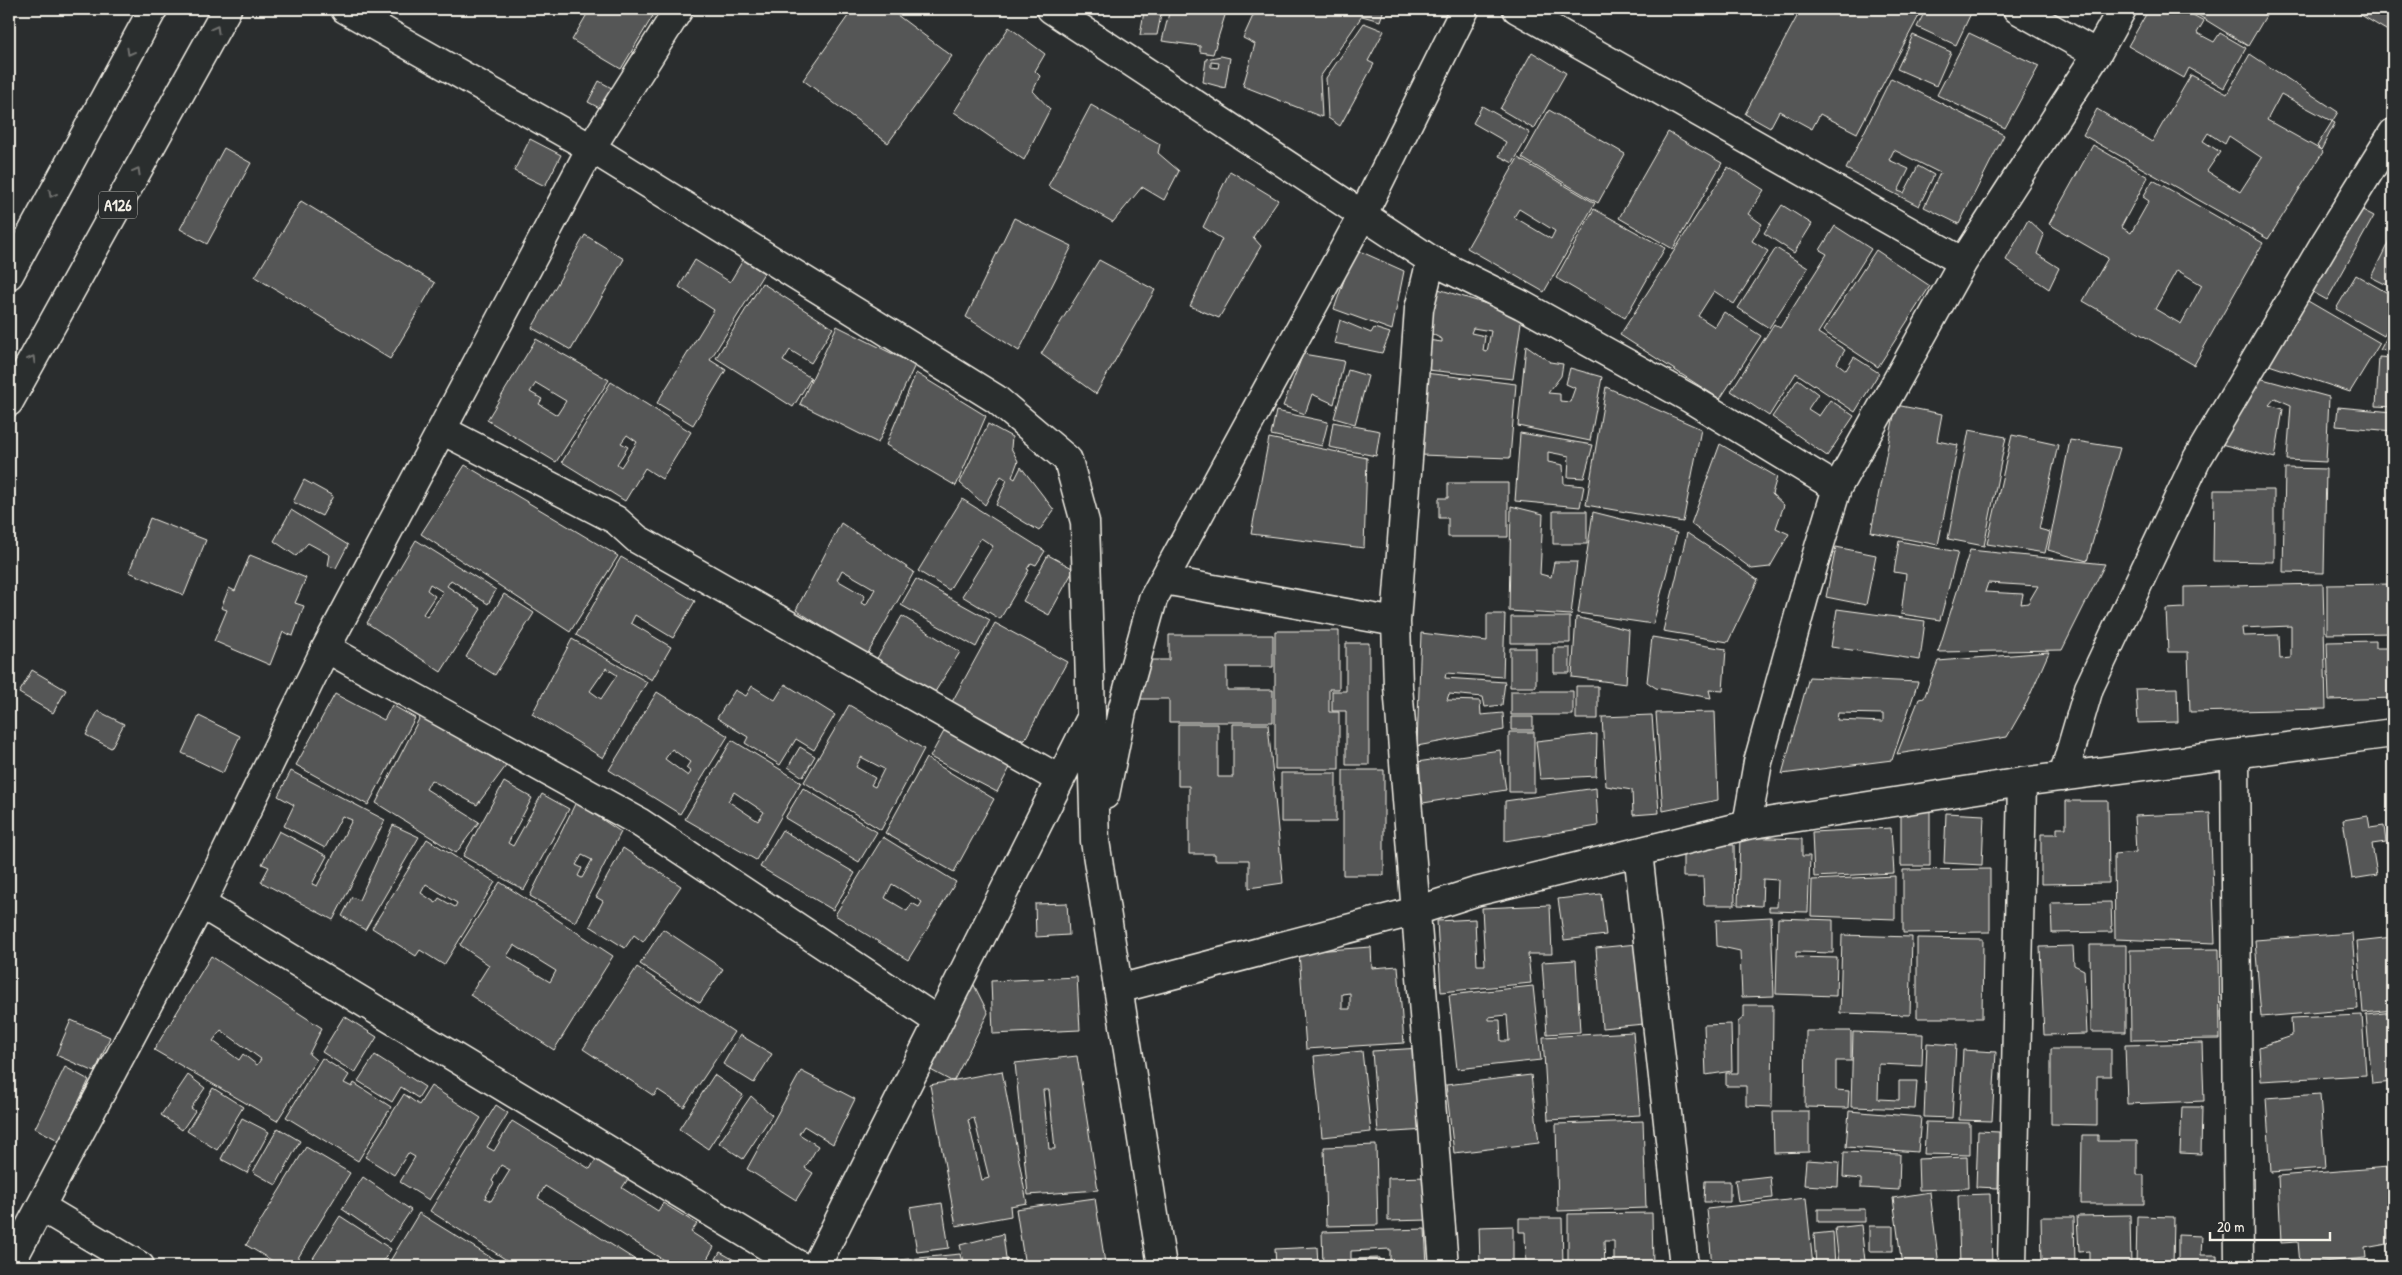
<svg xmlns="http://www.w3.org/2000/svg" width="2402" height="1275" font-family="'Patrick Hand',sans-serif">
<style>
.building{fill:#555756;stroke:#f4f1e8;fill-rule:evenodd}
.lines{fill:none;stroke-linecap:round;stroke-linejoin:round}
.minor-casing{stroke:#f4f1e8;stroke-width:31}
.highway-casing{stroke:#f4f1e8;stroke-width:31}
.minor{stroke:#2a2d2e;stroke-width:28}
.highway{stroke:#2a2d2e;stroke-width:28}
.oneway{stroke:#71726f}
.labels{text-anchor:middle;stroke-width:4.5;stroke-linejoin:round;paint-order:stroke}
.shield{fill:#2a2d2e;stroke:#b7b6b0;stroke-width:1}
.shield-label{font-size:16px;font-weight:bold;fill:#f4f1e8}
</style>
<rect width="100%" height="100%" fill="#2a2d2e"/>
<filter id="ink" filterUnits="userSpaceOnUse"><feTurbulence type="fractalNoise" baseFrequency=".02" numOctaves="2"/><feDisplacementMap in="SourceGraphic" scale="10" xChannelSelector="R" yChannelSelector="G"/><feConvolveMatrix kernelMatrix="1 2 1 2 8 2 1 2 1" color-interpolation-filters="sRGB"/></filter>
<g filter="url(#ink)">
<!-- building -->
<path class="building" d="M590,9H657L621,69L572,40Z
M853,9H889L952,56L888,143L803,80Z
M1170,9H1227L1213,54L1200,52V46L1162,41Z
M1256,9H1384L1380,21L1362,16L1320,77L1322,117L1243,86L1255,44L1243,38Z
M1801,9L1922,10L1857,133L1820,114L1812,129L1779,111L1770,128L1745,114Z
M1926,9H1973L1956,45L1917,27Z
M2149,9H2182L2204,21L2197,33L2214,42L2220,33L2246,48L2224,88L2189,68L2184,78L2128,46Z
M2188,9H2270L2248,46Z
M2351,9H2393V30L2391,33Z
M1144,12L1161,15L1157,35H1140Z
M1364,23L1384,31L1368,61L1374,64L1340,126L1328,118L1326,78Z
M1009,27L1045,54L1035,71L1040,76L1033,91L1050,109L1024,160L954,112Z
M1969,33L2039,66L2005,128L1937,95Z
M1913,35L1951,52L1936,86L1897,69Z
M1532,52L1566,73L1534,129L1500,109Z
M2250,54L2338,112L2317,146L2323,152L2268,239L2083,135L2097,109L2152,142L2191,75L2227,94ZM2208,133L2225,144L2229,136L2262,158L2240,192L2207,171L2220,152L2203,141Z
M1221,56L1230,58L1225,88L1203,82L1206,59ZM1211,62L1219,63L1218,68L1211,67Z
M1891,78L2004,135L1959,224L1924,207L1940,173L1894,150L1889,160L1909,169L1898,191L1904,193L1918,166L1934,175L1919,206L1846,169Z
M599,81L619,92L607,112L588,102Z
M2281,94L2335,123L2321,150L2267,120Z
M1091,105L1160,144L1158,153L1179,171L1164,200L1142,187L1113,222L1048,186Z
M1482,106L1530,133L1513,163L1499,156L1506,142L1473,123Z
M1549,110L1625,154L1598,203L1522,158Z
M1668,132L1722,163L1673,249L1619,218Z
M530,139L561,155L545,186L514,171Z
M2093,145L2148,177L2121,227L2131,233L2149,201L2143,197L2153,180L2263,243L2194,365L2083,301L2108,258L2049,224ZM2177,270L2202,285L2181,324L2155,309Z
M224,148L251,163L207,244L180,229Z
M1518,158L1595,203L1544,292L1467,248ZM1519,209L1555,231L1551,239L1514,217Z
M1728,167L1764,190L1748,214L1762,224L1752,241L1768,251L1734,304L1714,291L1698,316L1715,327L1724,312L1761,336L1720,399L1620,335Z
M1230,171L1278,200L1253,237L1261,246L1219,318L1190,306L1222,239L1203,227Z
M301,201L435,283L390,359L255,277Z
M1782,205L1812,224L1794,253L1764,233Z
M2355,206L2374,216L2327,300L2309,290Z
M1594,209L1665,248L1625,318L1556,278Z
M1014,218L1072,246L1019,351L966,317Z
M2028,220L2044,235L2037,254L2059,268L2049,289L2006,260Z
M1835,226L1871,249L1818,333L1845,350L1837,363L1846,370L1854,357L1879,373L1855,412L1796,373L1769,416L1731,391L1774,324L1780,328L1827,254L1820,250Z
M2393,233V288L2371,277Z
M585,235L624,259L571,350L532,328Z
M1776,248L1808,268L1769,328L1738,308Z
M1355,249L1404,271L1392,330L1334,309Z
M1876,250L1930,286L1878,367L1823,331Z
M695,260L730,282L743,260L764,273L710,360L726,370L693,425L657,403L714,310L679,287Z
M1099,260L1155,290L1096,394L1041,354Z
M2356,275L2393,296V319L2384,336L2336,309Z
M762,283L833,328L811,363L790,350L783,361L811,378L793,407L716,358Z
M1435,288L1522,315L1513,379L1428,370L1427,340L1442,342V339L1430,333ZM1473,328L1491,331L1487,352L1483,351L1485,336L1471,333Z
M2301,297L2380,343L2350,392L2263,363Z
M1340,320L1371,333L1374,328L1390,333L1382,353L1334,343Z
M837,326L915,365L878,443L800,404Z
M2393,326V352L2380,350Z
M536,339L609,380L556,462L487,420ZM536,383L566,401L557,415L539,404L542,399L530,392Z
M1526,345L1550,362L1563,364L1561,376L1548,393L1560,394V401L1570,402L1575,388L1566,384L1570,368L1602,377L1590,441L1518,426Z
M1303,354L1344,361L1334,404L1312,394L1305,414L1283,406Z
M2379,357L2393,358V407L2376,406Z
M1348,370L1368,376L1355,424L1334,418Z
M916,373L986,416L956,486L886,445Z
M1425,373L1516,384L1510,458L1420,455Z
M2255,377L2329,397L2326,462L2287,460L2291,405L2275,398L2269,405L2283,409L2275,458L2221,444Z
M1798,379L1818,394L1808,409L1819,416L1830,400L1854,416L1827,456L1772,417Z
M611,382L691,432L662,479L645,468L625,501L562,462ZM627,435L637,442L621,467L617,464L628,447L621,443Z
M1606,387L1701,429L1683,522L1586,505Z
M1896,405L1942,414L1937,441L1958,445L1938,545L1871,532Z
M2338,407L2393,412V431L2336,426Z
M1276,411L1328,422L1322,446L1271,435Z
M1333,422L1380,431L1376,456L1329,447Z
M988,424L1012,437L1011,448L1018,461L1012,477L1015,479L1021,467L1054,510L1039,531L996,505L1007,480L1001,476L985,505L960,483Z
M1969,430L2006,437L1984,546L1948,539Z
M1520,433L1593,445L1584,478L1568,477L1569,456L1548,452V462L1563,465L1564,484L1584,486L1580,507L1515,501Z
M2012,435L2058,445L2039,529L2050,532L2045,553L1987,544Z
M1269,438L1367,458L1364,548L1251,534Z
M2070,440L2120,448L2087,561L2048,550Z
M1720,444L1777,477L1772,494L1784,505L1776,528L1789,534L1770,567L1752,569L1691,524Z
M465,465L618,556L570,632L421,534Z
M2285,468L2326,469L2324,573L2283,572Z
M304,480L333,496L322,516L293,502Z
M1448,483H1508V537H1448V518H1439V498H1448Z
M2214,490H2274V562L2213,561Z
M962,499L1045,551L1036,565L1031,563L1027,569L1029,570L1000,619L962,596L993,546L981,538L949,590L918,571Z
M1511,506L1543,514L1540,574L1551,577L1554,562H1577L1571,615L1509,611Z
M291,510L348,545L336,568L328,566L330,555L308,543L296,556L274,541Z
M1553,511H1587V544H1553Z
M1593,512L1677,533L1653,624L1578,613Z
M150,518L206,540L184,595L129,572Z
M841,523L914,572L867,655L796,610ZM842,570L875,589L866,605L861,603L865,596L837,580Z
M1687,533L1758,580L1728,642L1663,631Z
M416,540L496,590L488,604L451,580L447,586L481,609L441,672L367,623ZM430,584L443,592L427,617L423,614L435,596L427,590Z
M1899,541L1958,552L1940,620L1901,614L1906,574L1894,572Z
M1836,547L1876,555L1866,605L1826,597Z
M1970,550L2105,564L2062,650L1938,652ZM1988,583L2038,586L2028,603L2021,604L2023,594L1985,592Z
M250,555L306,578L295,603L304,606L293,636L283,632L270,665L214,641L227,610L221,608L229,588L235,591Z
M1048,555L1074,569L1049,615L1023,601Z
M621,557L695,601L673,638L635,615L631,623L671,647L652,680L576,635Z
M916,579L990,620L976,647L901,605Z
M2323,584L2326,709L2190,712L2188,652H2168L2166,609L2184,608V587ZM2291,626V658L2280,659L2279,635L2243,636L2242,628Z
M2393,584V633L2327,634V585Z
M504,594L534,613L495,675L466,657Z
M1837,609L1925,621L1920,660L1831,647Z
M1487,614H1505L1503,677L1446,673L1445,678L1505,682L1502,705L1485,707L1483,697L1449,694L1447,700L1480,701L1481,715L1503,713L1504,730L1417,746L1421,633L1487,641Z
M902,616L960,652L933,695L876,660Z
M1511,617H1570V643H1511Z
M1576,617L1629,630L1626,684L1572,677Z
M995,623L1067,662L1024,741L952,702Z
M1275,631H1339V689H1329V712H1339V769H1275Z
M1169,635H1273V667H1227V690H1273V722H1169V699H1137V660H1169Z
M1652,637L1726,649L1723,691L1709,690L1711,698L1656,688L1647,682Z
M572,639L647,682L603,758L532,714ZM606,668L617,675L601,699L590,691Z
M2376,641V648H2393V698L2329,700L2327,642Z
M1346,643H1369V765H1346V711H1332V691H1346Z
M1510,648H1536V687H1510Z
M1554,648H1570V673H1554Z
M2049,652L2027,702L2007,737L1897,754L1919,699L1924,698L1938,661Z
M32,670L66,690L53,713L19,693Z
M1809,677L1918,682L1892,760L1782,774ZM1838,713L1883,714V722L1837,720Z
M785,684L835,715L814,750L796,739L780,765L745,743L748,737L717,718L735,690L746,696L752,686L775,700Z
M1576,686H1598V719H1576Z
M2177,688L2178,722L2138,723L2136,689Z
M1511,691H1573V715H1511Z
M657,692L728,736L680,814L609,770ZM672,749L690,762L686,768L691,772L688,776L665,759Z
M335,694L384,720L392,705L415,718L368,805L296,765Z
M849,705L924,749L881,830L804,782ZM861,757L884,769L875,787L871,785L875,778L856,767Z
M98,711L124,724L111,748L86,735Z
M1715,712L1718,800L1663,811L1656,713Z
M421,715L506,766L477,805L431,780L426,789L479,822L456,853L376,803Z
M1652,715L1659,813L1633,815L1632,790L1606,786L1602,717Z
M199,716L240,736L223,773L182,753Z
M1511,717H1533V730H1511Z
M948,724L1014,760L997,792L930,757Z
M1178,724H1218V777H1233V724H1268L1283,883L1249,888V860H1215V854H1189V786H1178Z
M1509,732H1534V792H1509Z
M1597,734L1596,776L1540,779L1536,741Z
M732,740L801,782L756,860L685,819ZM734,792L764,812L758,821L728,801Z
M800,747L815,756L803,777L788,767Z
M1500,750L1506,790L1423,803L1417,762Z
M926,758L994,799L954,872L885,833Z
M1343,770H1384V875H1343Z
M291,771L385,820L333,920L261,882L269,867L262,864L279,831L327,856L312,884L317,886L352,820L342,816L325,848L284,826L294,805L278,796Z
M1281,773H1336V822H1281Z
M504,782L532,798L508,843L513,846L542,794L569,809L524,890L463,856Z
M803,788L877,832L859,862L785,818Z
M1596,788L1598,826L1505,841V801Z
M2066,801H2108L2109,883L2041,884V834H2057V828H2066Z
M576,802L621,832L575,922L530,896ZM582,855L592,860L582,878L578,876L582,868L576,865Z
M1901,810H1930V866H1901Z
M1946,813L1984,815L1982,865L1944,863Z
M2210,813L2215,943L2115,939L2114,854L2136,852L2134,816Z
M2368,816L2370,828L2384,826L2386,842L2372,844L2377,875L2352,879L2343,820Z
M2389,820H2393V844L2392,845Z
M393,825L419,837L365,930L342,916L352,897L359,900Z
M1891,828L1894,873L1814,877L1812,832Z
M782,830L855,873L833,910L760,867Z
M883,837L956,882L908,960L835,915ZM892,884L922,902L919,907L912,903L907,911L885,898Z
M1740,837L1802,839V856H1810L1808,912L1769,911V907H1777L1778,880L1763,879L1762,906L1738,905Z
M427,839L495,882L444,965L420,950L416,956L372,928ZM426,884L457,903L455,907L439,898L436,903L421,893Z
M1734,845L1735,905H1704L1703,877H1683V846Z
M623,848L681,886L643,942L634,935L625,948L590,926L603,901L596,897Z
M1990,869V932L1903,933V870Z
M1895,876V919L1811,916L1812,880Z
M500,882L613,956L554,1050L470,995L489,965L460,945ZM514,945L556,971L550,982L507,956Z
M1601,894L1606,935L1564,940L1558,899Z
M2111,902L2112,932L2052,933L2051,903Z
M1067,903L1069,935L1036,937L1035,904Z
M1550,905L1552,954H1528L1531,983L1441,992L1437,921L1475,919L1477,965H1485L1482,908Z
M1771,917L1774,996L1742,997L1740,951L1717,946L1716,920Z
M1778,918L1833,920V953L1796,952V957L1837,958L1836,996L1776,994Z
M663,929L723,969L700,1003L640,964Z
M2352,933L2358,1009L2261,1017L2255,940Z
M1842,935L1912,937L1910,1015L1840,1013Z
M2393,937V1010L2363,1013L2357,941Z
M1917,938L1983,939L1982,1018H1917Z
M1637,944L1644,1024L1602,1028L1596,948Z
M2090,945H2126V1032H2091Z
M2073,946L2074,965L2084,970L2087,1034L2044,1035L2040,947Z
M1371,947L1372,968L1398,966L1404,1043L1306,1049L1299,952ZM1350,993V1009H1342V994Z
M2219,949L2220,1039L2131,1040L2130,950Z
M211,956L322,1028L309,1054L316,1060L277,1121L154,1050ZM221,1030L261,1059L257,1065L243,1054L239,1060L213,1041Z
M1576,960L1580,1032L1547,1034L1542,962Z
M637,967L734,1032L684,1107L658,1090L654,1096L583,1049Z
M1077,977L1080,1030L993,1034L991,981Z
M972,981L988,1013L953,1082L925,1067Z
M1533,986L1541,1060L1457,1069L1449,995ZM1507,1015L1509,1041H1501L1500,1020H1489V1017Z
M1744,1005H1773L1772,1107L1746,1106V1086H1726V1073H1738V1022L1744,1017Z
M2393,1012V1082L2372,1084L2366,1015Z
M2362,1015L2366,1075L2261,1081L2259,1047L2292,1036L2291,1018Z
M344,1016L377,1037L355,1073L322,1052Z
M71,1020L110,1037L95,1072L56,1055Z
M1731,1024L1732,1071L1706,1075L1704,1025Z
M1806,1031H1851V1061H1836V1090L1849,1091L1848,1108L1805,1107Z
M1633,1032L1640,1115L1548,1120L1543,1037Z
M1853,1032L1923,1034L1922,1066L1879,1064L1878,1099L1899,1100V1081H1917L1915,1109L1851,1107Z
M740,1035L772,1054L754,1083L723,1064Z
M1927,1043L1956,1045L1952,1118L1924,1117Z
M2202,1043L2204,1101L2127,1104L2125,1045Z
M1421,1048L1427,1130L1378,1133L1372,1051Z
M2051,1049H2111V1076H2097V1125L2051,1124Z
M1963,1050L1996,1052L1992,1121L1959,1120Z
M1362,1051L1371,1132L1322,1137L1314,1056Z
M375,1055L425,1087L418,1098L401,1087L392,1102L358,1081Z
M1077,1056L1098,1190L1028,1195L1015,1063ZM1043,1090H1049L1055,1149H1049Z
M322,1058L349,1075L344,1083L352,1087L354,1083L391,1107L358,1161L286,1117Z
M65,1067L89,1080L60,1141L35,1128Z
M801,1071L855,1099L833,1144L804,1126L799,1134L818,1146L805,1168L813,1173L796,1200L747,1169Z
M1002,1071L1027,1203L1010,1206L1011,1216L956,1226L930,1085ZM974,1118L989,1178L982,1180L968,1120Z
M188,1075L205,1088L191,1108L195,1111L182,1130L161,1115Z
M714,1075L743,1095L708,1149L679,1129Z
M1531,1075L1539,1143L1454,1153L1446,1085Z
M431,1086L481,1118L429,1200L400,1182L415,1157L408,1153L394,1175L365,1157L404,1094L419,1105Z
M213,1088L243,1107L217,1150L187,1131Z
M2320,1094L2325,1168L2271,1172L2266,1098Z
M751,1096L772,1115L743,1159L719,1143Z
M496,1105L508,1113L487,1147L494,1151L512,1121L590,1169L596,1159L628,1179L622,1188L658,1211L663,1203L697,1224L691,1232L714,1247L703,1266H673L545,1186L538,1198L645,1266H516L430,1211ZM501,1165L510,1170L491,1201L485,1198L494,1183L492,1181Z
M2182,1107H2202L2201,1154L2180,1153Z
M1773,1111H1809V1152L1774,1153Z
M1849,1111L1921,1117L1918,1152L1846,1147Z
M242,1118L269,1132L247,1173L221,1159Z
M1643,1121L1646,1208L1558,1211L1556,1124Z
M1926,1122L1970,1123V1155L1924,1154Z
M278,1128L300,1141L276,1185L253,1172Z
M1978,1131L1999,1132L1998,1188L1976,1187Z
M2082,1135H2098V1141H2137V1175H2144V1204H2081Z
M1376,1145L1378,1225L1326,1226L1324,1147Z
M306,1147L350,1173L293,1266H281L246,1245Z
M1844,1152L1900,1154L1899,1190L1861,1188V1179L1843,1177Z
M1967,1157L1968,1188L1919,1190L1918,1159Z
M1806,1160L1839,1162L1838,1187L1804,1185Z
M2388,1167L2393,1243L2365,1248L2366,1258L2300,1264L2298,1242L2281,1243L2278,1176Z
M1770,1176L1772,1198L1738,1202L1735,1180Z
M363,1177L411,1210L390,1242L342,1209Z
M1428,1177L1429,1220L1388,1221V1178Z
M1705,1181H1730V1202H1704Z
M1930,1192L1939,1266H1902L1893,1198Z
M1990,1194L1992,1266H1960L1958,1195Z
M1095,1198L1105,1263L1083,1266H1025L1016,1209Z
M1806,1198L1813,1266H1712L1707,1209Z
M942,1203L949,1248L917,1252L910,1208Z
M1818,1209H1865V1222H1818Z
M419,1213L498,1262L495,1266H387Z
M1652,1213L1653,1266H1614V1241H1604L1605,1266H1568V1214Z
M2130,1215L2131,1266H2089V1251L2079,1252L2077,1216Z
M340,1216L391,1249L380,1266H308Z
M2137,1216L2174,1217L2173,1266H2136Z
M2041,1217H2074L2075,1266H2042Z
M1519,1218H1562L1563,1266H1526L1525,1232H1519Z
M1861,1225L1865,1261L1839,1264L1835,1228Z
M1513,1226V1266H1480L1479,1227Z
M1869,1226H1893V1251H1869Z
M1425,1229L1427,1266H1390V1249L1351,1251V1259L1380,1258V1266H1323L1322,1232Z
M1833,1232L1835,1266H1816L1814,1234Z
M1003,1234L1007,1266H965L960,1245Z
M2178,1235L2202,1236L2201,1255H2217V1266H2178Z
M1317,1247L1318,1266H1276L1275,1249Z
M720,1252L745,1266H712Z
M960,1254L963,1266H836Z"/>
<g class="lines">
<!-- minor casing -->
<g class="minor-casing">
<path id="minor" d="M345,9L591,148L996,399L1068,460L1085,522L1095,841L1162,1266
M1051,9L1431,260L1522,305L1691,399L1837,488
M1517,9L1963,262
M2017,9L2097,54
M1431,260L1419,309L1396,622L1398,686L1444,1266
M442,430L616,520L637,539L1059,779
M1164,580L1396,622
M326,648L639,822L938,1021
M2235,754L2239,1266
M2063,777L2089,688L2197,459L2323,246L2393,133
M1105,795L1122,711L1153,599L1362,216L1465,9
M1747,825L1758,762L1806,590L1837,488L1963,262L2097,54L2122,9
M1638,852L1684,1266
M201,904L800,1266
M1118,989L1416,911L1475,892L1747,825L2022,782L2393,733
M41,1207L140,1266
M9,1266L201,904L326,648L591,148L679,9
M816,1266L1091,718
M2012,1266L2022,782"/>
</g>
<!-- highway casing -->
<g class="highway-casing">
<path id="highway" d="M9,275L153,9
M9,402L227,9"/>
</g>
<!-- minor -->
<use href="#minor" class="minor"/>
<!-- highway -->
<use href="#highway" class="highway"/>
</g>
<!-- one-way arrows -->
<defs><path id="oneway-chevron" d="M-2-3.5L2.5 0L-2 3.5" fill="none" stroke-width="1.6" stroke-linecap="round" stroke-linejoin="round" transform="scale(1.25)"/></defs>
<g class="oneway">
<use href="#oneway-chevron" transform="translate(216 29) rotate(-61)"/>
<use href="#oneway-chevron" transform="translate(130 52) rotate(119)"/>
<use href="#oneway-chevron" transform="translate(137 171) rotate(-61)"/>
<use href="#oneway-chevron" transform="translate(52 194) rotate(119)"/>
<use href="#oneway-chevron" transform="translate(32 359) rotate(-61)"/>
</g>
</g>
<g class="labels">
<!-- shield labels -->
<rect class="shield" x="99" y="191.5" width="38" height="27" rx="4"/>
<g class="shield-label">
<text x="118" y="211">A126</text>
</g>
</g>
<!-- margin -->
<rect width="2402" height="1275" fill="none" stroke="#2a2d2e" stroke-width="30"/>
<rect x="15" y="15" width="2372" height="1245" fill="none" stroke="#f4f1e8" stroke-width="2" filter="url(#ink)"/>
<!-- scale -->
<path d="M2210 1232v8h120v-8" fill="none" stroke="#f4f1e8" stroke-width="2.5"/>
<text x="2217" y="1232" font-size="15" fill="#f4f1e8" stroke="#2a2d2e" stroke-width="4" paint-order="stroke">20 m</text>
</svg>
